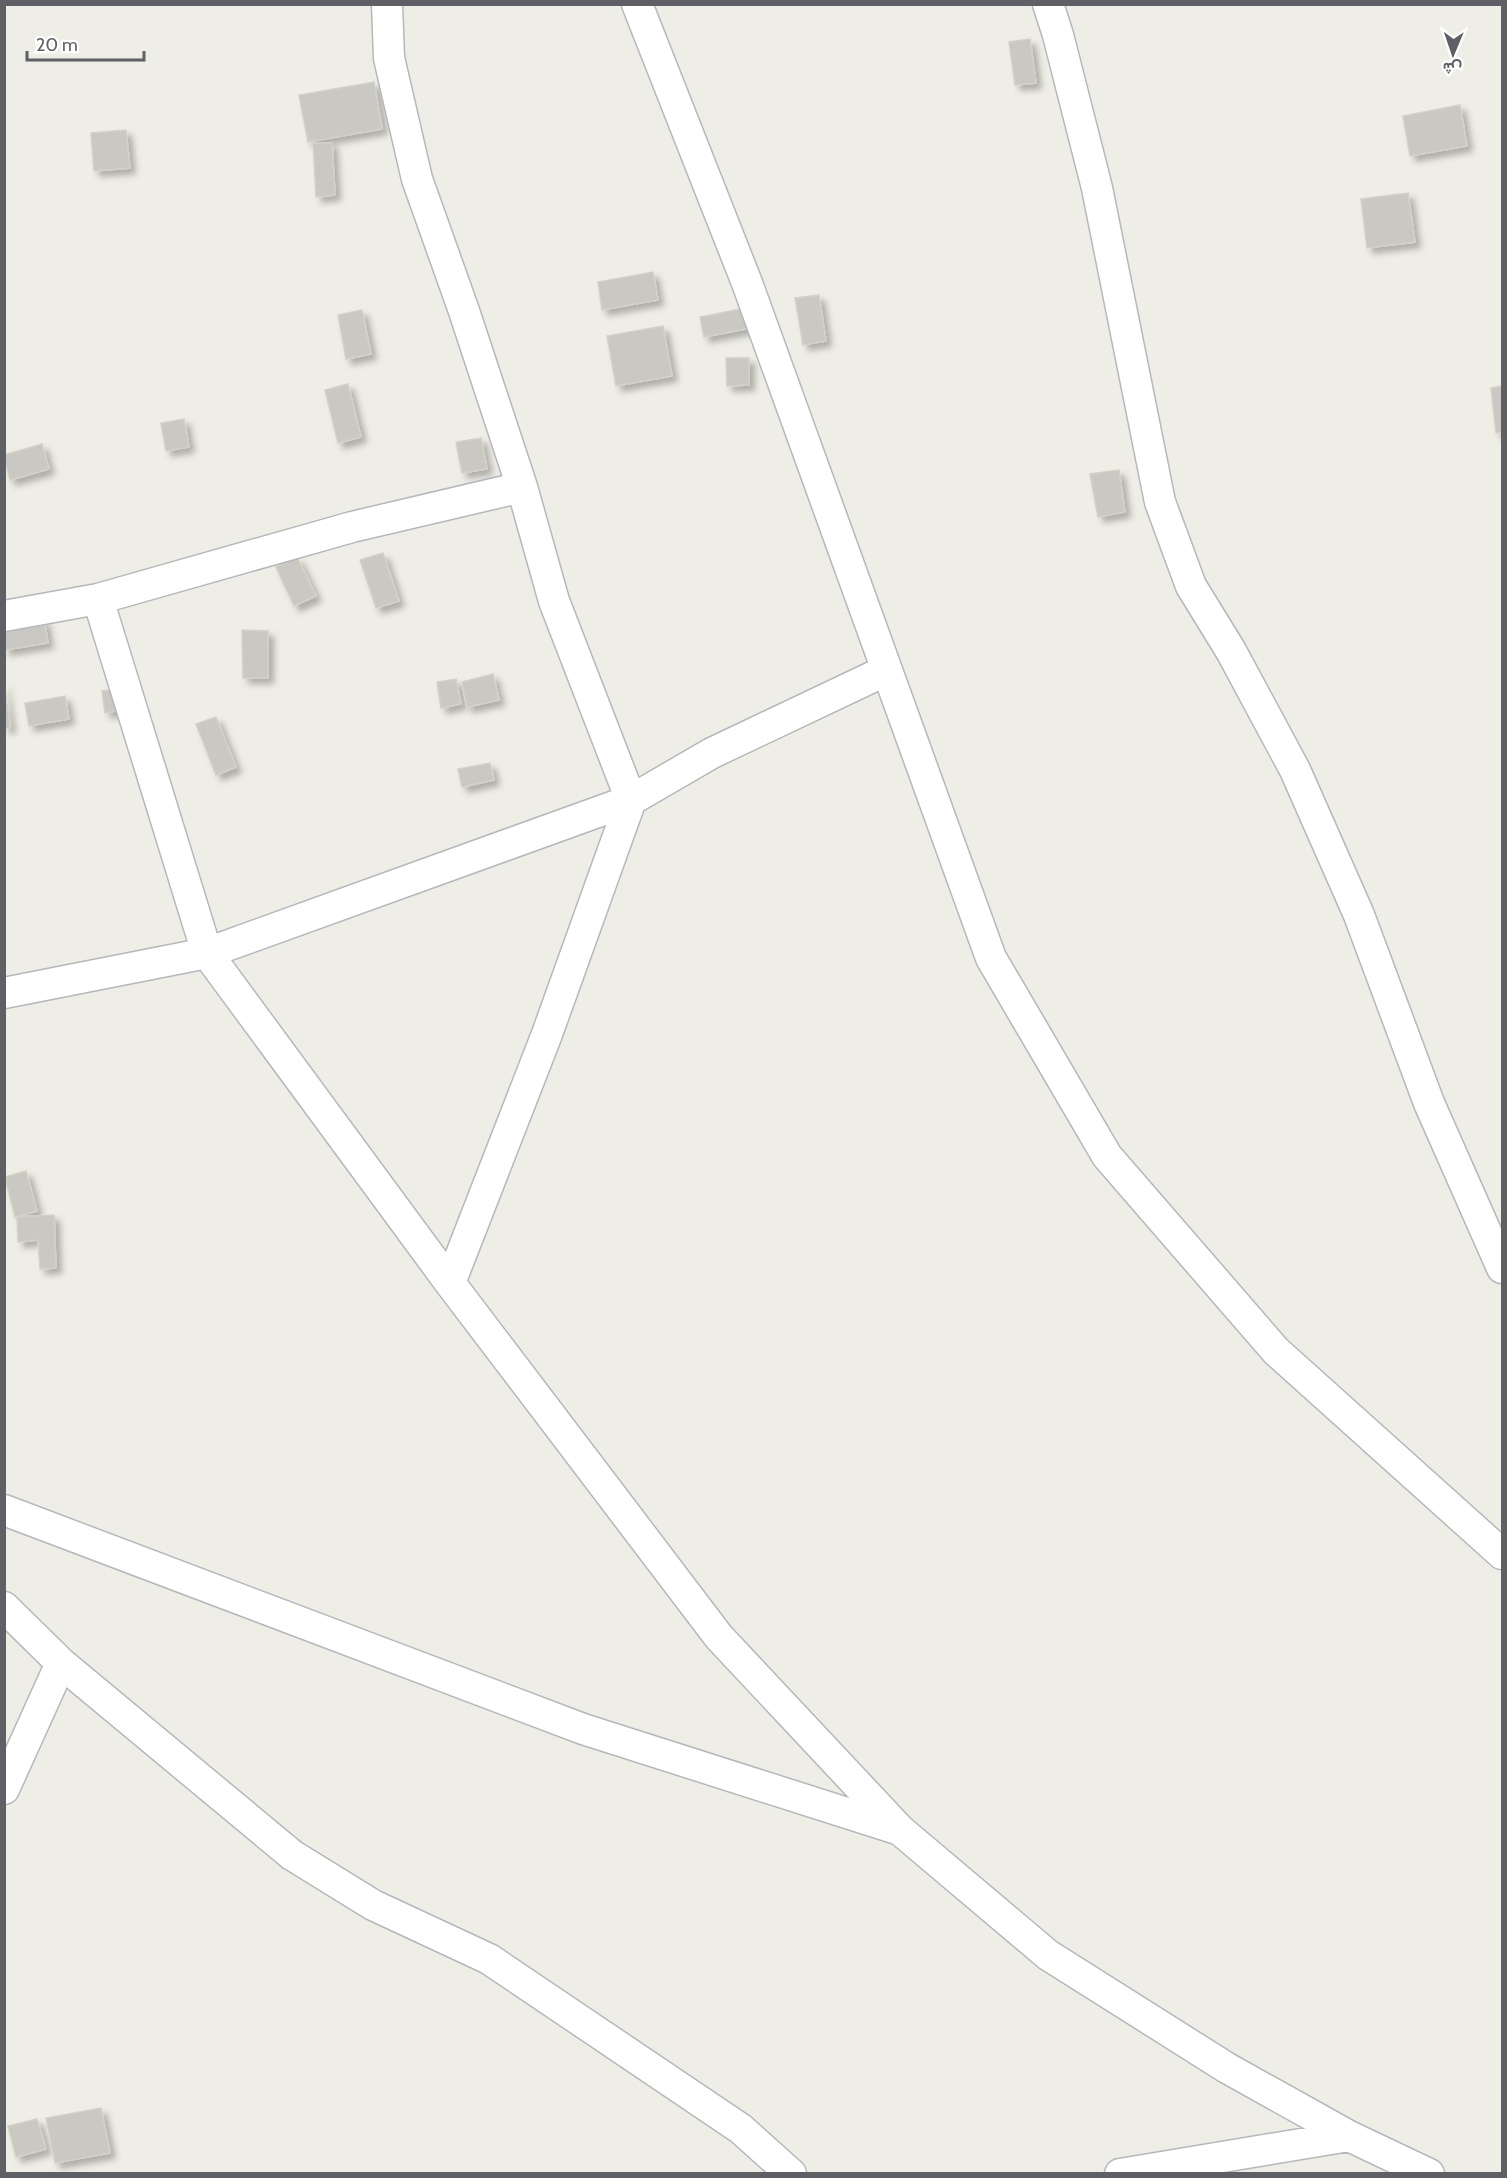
<svg xmlns="http://www.w3.org/2000/svg" width="1507" height="2178" font-family="Cabin,Vazirmatn,sans-serif">
<style>
.building{fill:#cac8c2;stroke:#d3d1c5;stroke-width:1.5;filter:url(#shadow)}
.lines{fill:none;stroke-linecap:round;stroke-linejoin:round}
.minor-casing{stroke:#b6b7bc;stroke-width:33}
.minor{stroke:#fff;stroke-width:30}
</style>
<defs>
<filter id="shadow"><feDropShadow dx="5.5" dy="5.5" stdDeviation="3" flood-color="#0004"/></filter>
</defs>
<rect width="100%" height="100%" fill="#efeee6"/>
<!-- building -->
<path class="building" d="M1030,39L1036,83L1015,85L1009,42Z
M374,82L382,129L308,142L299,95Z
M1460,105L1467,146L1410,156L1403,116Z
M126,130L130,168L94,171L91,133Z
M313,143H332L335,195L316,197Z
M1408,193L1415,242L1367,248L1361,199Z
M653,272L658,300L602,310L598,282Z
M819,295L826,341L803,345L795,298Z
M757,306L761,326L704,337L700,317Z
M362,310L371,354L346,359L338,315Z
M663,326L672,376L616,386L607,336Z
M726,358H749V385L727,386Z
M348,384L361,437L338,443L325,390Z
M1502,386V432L1496,433L1491,388Z
M184,419L189,447L166,451L161,423Z
M481,438L487,469L462,473L456,442Z
M42,444L49,469L10,480L4,455Z
M1119,470L1125,512L1098,517L1090,474Z
M383,553L399,601L376,608L360,560Z
M297,557L316,596L294,606L276,567Z
M44,619L48,643L4,650V626Z
M242,630L268,631V678H243Z
M493,674L499,700L467,707L462,682Z
M456,679L461,704L441,708L437,682Z
M4,683L10,727L4,728Z
M125,688L128,709L105,713L102,691Z
M65,696L69,719L29,726L25,703Z
M216,717L236,767L216,775L196,724Z
M490,763L494,780L462,787L458,769Z
M26,1171L37,1211L15,1217L5,1177Z
M54,1215L56,1268L40,1269L38,1240L18,1242L17,1217Z
M101,2108L110,2153L55,2163L46,2118Z
M37,2119L46,2149L16,2157L8,2126Z"/>
<g class="lines">
<!-- minor casing -->
<g class="minor-casing">
<path id="minor" d="M387,4L389,58L417,179L464,311L522,487L554,601L631,800L547,1034L450,1283
M637,4L747,283L991,958L1107,1156L1276,1351L1502,1554
M1048,4L1058,35L1097,188L1160,502L1191,586L1231,651L1295,770L1359,915L1429,1103L1502,1268
M98,599L207,953L450,1283L719,1637L900,1830L1048,1955L1227,2068L1349,2136L1429,2174
M4,616L98,599L352,527L522,487
M4,993L207,953L631,800L712,753L887,670
M4,1510L583,1729L897,1829
M4,1607L61,1663L292,1855L373,1905L489,1959L741,2129L791,2174
M4,1789L61,1663
M1120,2174L1349,2136"/>
</g>
<!-- minor -->
<use href="#minor" class="minor"/>
</g>
<!-- border -->
<rect width="1507" height="2178" fill="none" stroke="#5e6065" stroke-width="12"/>
<!-- north arrow -->
<g transform="translate(1453 54) rotate(182)" stroke="#ffffff" stroke-width="4.5" paint-order="stroke">
<path d="M0-4.5L10 22L0 15L-10 22Z" fill="#5e6065"/>
<text y="-9" font-size="16" font-weight="bold" text-anchor="middle" fill="#5e6065">ش</text>
</g>
<!-- scale -->
<path d="M27 51v9h117v-9" fill="none" stroke="#5e6065" stroke-width="3"/>
<text x="36" y="51" font-size="18" fill="#5e6065" stroke="#ffffff" stroke-width="4.5" paint-order="stroke">20 m</text>
</svg>
